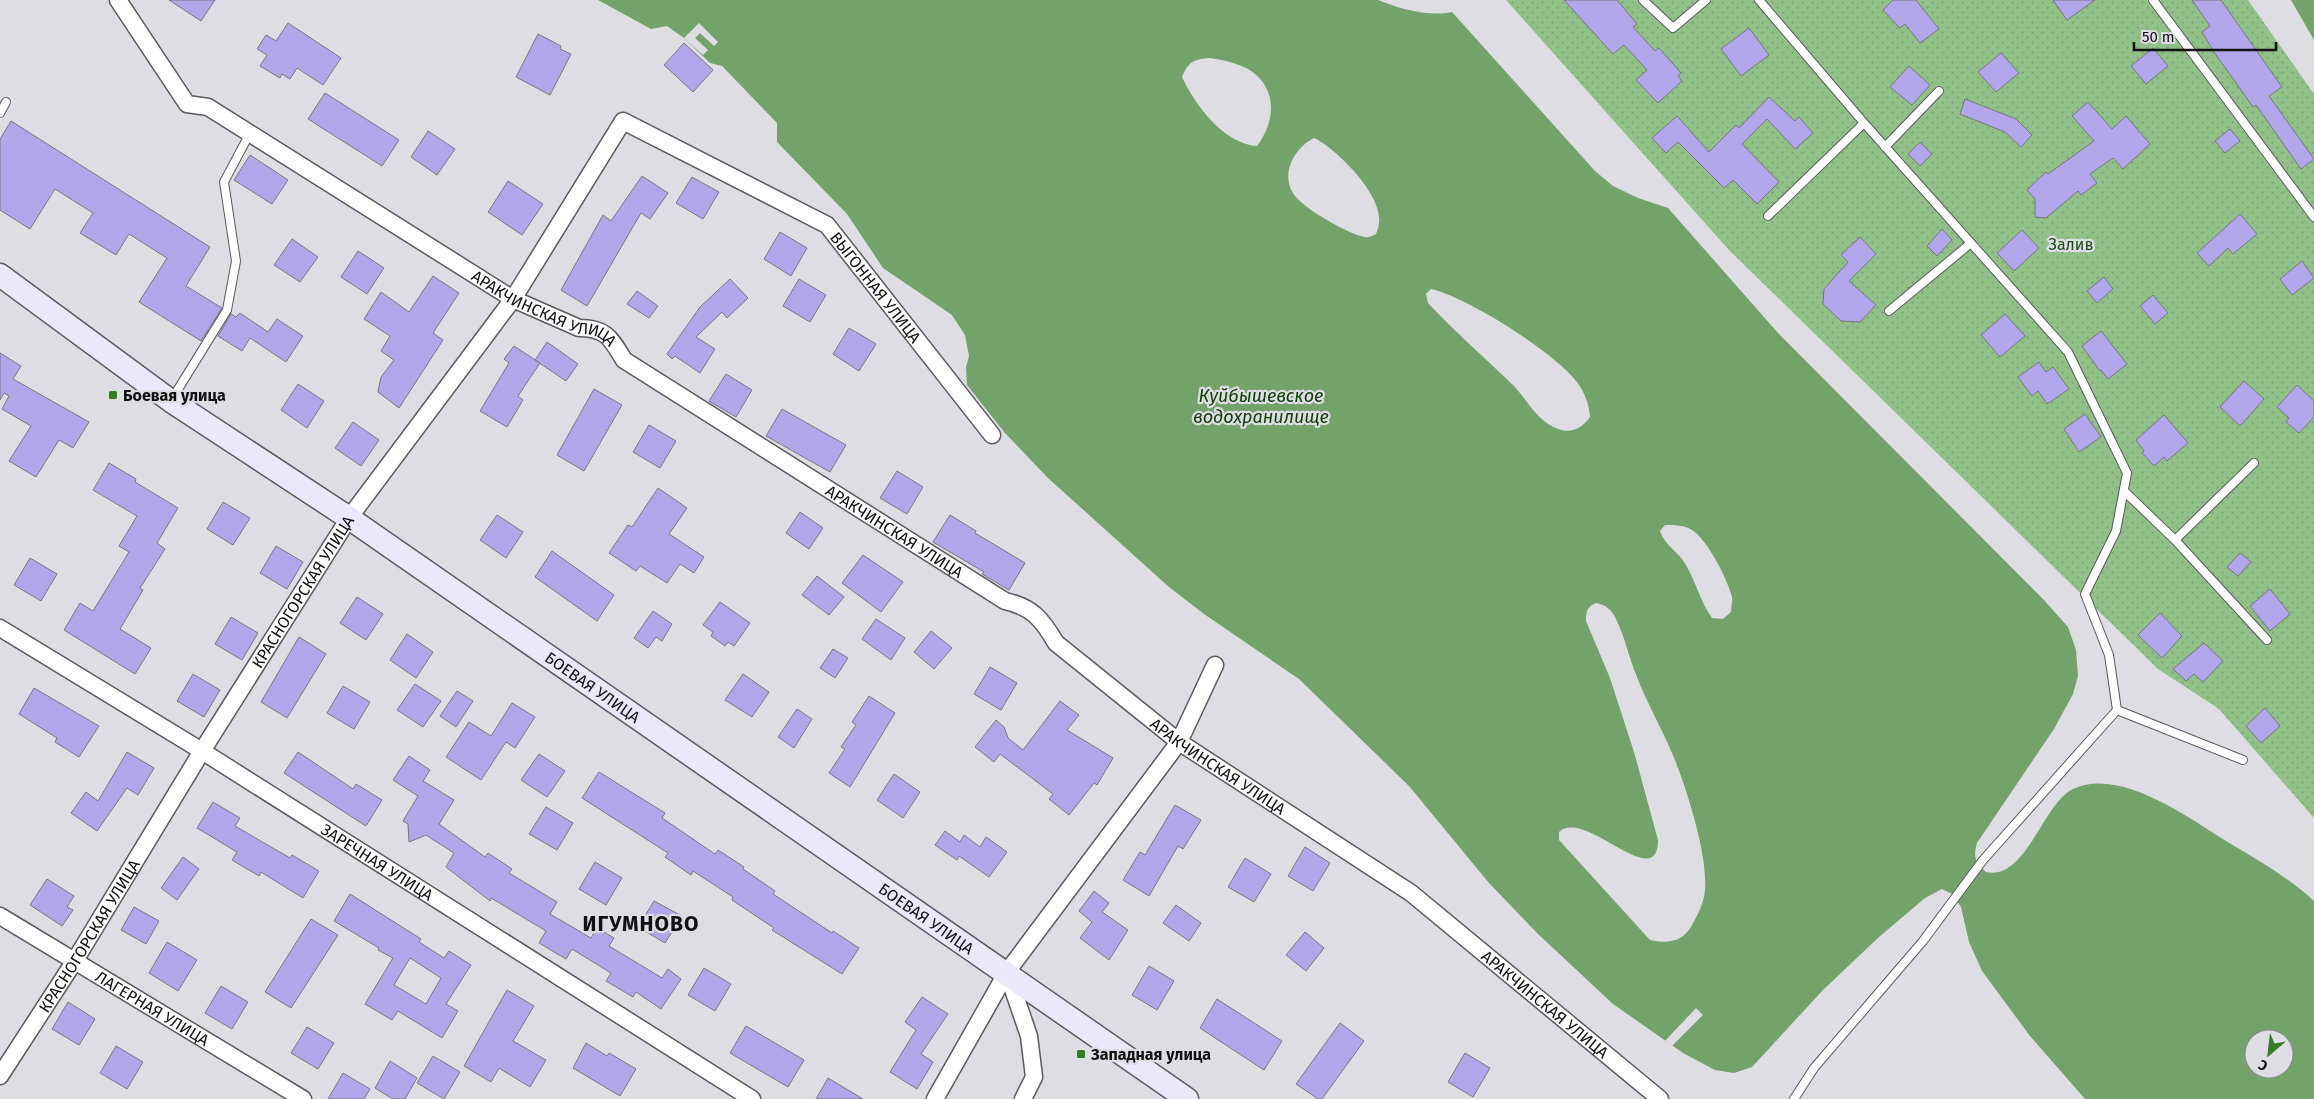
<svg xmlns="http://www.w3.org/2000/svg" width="2314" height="1099" font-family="'Fira Sans',sans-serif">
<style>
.garden{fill:url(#garden-dots)}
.water{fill:#73a36a;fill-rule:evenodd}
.pier{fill:#dedde3}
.building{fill:#b2a6ea;stroke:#79787d;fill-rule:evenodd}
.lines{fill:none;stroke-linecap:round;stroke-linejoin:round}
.lane-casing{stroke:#5a5a5f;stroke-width:10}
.street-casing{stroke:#5a5a5f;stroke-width:19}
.secondary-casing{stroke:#5a5a5f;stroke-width:25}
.lane{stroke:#fff;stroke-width:8}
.street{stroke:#fff;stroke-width:16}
.secondary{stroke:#ebe7fd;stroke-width:22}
.poi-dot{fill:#337e24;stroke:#dedde3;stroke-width:2}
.labels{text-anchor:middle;stroke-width:4.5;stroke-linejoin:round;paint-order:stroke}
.park-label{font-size:16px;fill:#1c4c12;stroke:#dedde3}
.street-label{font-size:16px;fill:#111012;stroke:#dedde3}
.poi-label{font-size:16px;font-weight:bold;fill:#111012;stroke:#dedde3;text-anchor:start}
.water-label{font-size:18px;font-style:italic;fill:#0f4004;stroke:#dedde3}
.district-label{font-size:21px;font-weight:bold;letter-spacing:1px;fill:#111012;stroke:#dedde3}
</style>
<defs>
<pattern id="garden-dots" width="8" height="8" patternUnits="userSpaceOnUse" patternTransform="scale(1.25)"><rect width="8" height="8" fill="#91c188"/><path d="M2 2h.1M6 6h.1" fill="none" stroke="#7ca574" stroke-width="1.8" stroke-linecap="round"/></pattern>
</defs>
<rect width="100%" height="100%" fill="#dedde3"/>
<!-- garden -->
<path class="garden" d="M1506,0H2248L2314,94V818L2219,709L2158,669L1729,250Z"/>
<!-- water -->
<path class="water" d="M598,0H1378C1400,9 1429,17 1452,12L1595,171L1613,186L1638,198L1668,208L1778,333L2043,599L2068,627L2076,650L2078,676L2073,694L2054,729L1977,843C1973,857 1975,862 1986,872C2026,881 2043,803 2073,789C2120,767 2187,817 2226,841C2256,859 2288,877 2314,901V1099H2085L2030,1036L1982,971L1969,942L1961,907L1952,894L1942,889L1925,898L1879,937L1823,990L1752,1067L1734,1073L1715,1070L1683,1053L1613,1004L1538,934L1489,883L1409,786L1299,679L1204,614L1169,587L1048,478L1005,433L967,385L966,367L969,356L965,335L952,315L883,268L847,214L777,142V123L722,66L710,63L684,38L667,26L651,29ZM1210,58C1223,60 1237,63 1248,69C1278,87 1276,121 1257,146C1224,144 1195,105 1182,77C1188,62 1194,59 1210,58ZM1314,138C1337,149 1383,195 1379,223C1379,227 1377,231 1376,234C1372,236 1369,238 1365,237C1348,234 1305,209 1295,196C1279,175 1294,148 1314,138ZM1431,289C1467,297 1554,352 1577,382C1585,393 1589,404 1590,417C1582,428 1572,434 1558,429C1537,421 1528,401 1514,386C1485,358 1455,332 1428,303L1426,294ZM1665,525C1674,525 1684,525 1692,530C1707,539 1728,580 1732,597C1733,601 1731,607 1731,612L1723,619L1712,618C1700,601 1696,582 1686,565C1679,552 1665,546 1660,531ZM1596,603C1606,605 1612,610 1616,619C1625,637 1629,658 1637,677C1647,703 1661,727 1672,753C1686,786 1708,855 1705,890C1704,902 1698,915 1692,925C1683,942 1668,944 1650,940L1559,840V832C1584,807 1658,895 1658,840L1634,752L1610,678L1586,621C1586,611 1587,607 1596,603ZM2254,1039H2284V1069H2254Z
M2291,0H2314V40Z"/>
<!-- pier -->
<path class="pier" d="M699,23L718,42L714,46L700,33L695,38L708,50L703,55L684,38Z
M1696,1008L1703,1015L1672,1046L1665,1041Z"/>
<!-- building -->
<path class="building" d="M169,0H215L201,21Z
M1564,0H1617L1637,24L1633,27L1655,51L1659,48L1681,73L1678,76L1682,81L1658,103L1636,80L1647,70L1624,45L1613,54Z
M1893,0H1916L1939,29L1920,43L1905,24L1900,28L1883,10Z
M2053,0H2095L2067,20Z
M2192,0H2221L2282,87L2269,96L2314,159L2301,169L2256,105L2253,107L2214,52L2202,32L2210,26Z
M288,23L341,58L323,85L297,68L290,79L282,74L280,78L260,66L267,55L257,49L266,35L276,41Z
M1749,28L1769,55L1741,76L1721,49Z
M538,34L561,46L560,49L571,54L550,95L516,77Z
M684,43L713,70L693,92L664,65Z
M2153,48L2168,66L2146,84L2131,66Z
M2001,53L2019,73L1996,92L1978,72Z
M1909,66L1930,85L1912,105L1890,87Z
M325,93L399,140L382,166L308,119Z
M1769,97L1795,121L1799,117L1813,133L1795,149L1767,119L1742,144L1779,182L1757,204L1733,180L1724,188L1678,142L1666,153L1652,138L1677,116L1709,152L1736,125L1739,128Z
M1965,99L2016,119L2032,135L2021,147L2005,132L1960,114Z
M2088,102L2112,129L2126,116L2150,144L2123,169L2113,158L2090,174L2097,183L2081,195L2078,191L2046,218L2035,217V199L2027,190L2046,172L2048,174L2094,141L2072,116Z
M11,121L210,247L186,286L222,308L201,341L139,302L167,258L129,234L116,255L80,233L93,213L55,189L30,229L0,210V139Z
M2230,129L2240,141L2225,153L2215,141Z
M428,131L455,149L437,175L411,157Z
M1920,142L1932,154L1920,166L1908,154Z
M250,155L288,180L272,204L234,180Z
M642,176L668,193L650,219L641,213L587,306L561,290L603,215L611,221Z
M692,177L719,192L703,219L676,203Z
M508,181L543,204L522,235L488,212Z
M2240,214L2257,234L2233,254L2228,248L2209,266L2197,253Z
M1942,229L1952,240L1937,256L1927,246Z
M2022,230L2039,248L2014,271L1997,253Z
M780,232L807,248L791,276L764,259Z
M1860,237L1876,254L1849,281L1876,305L1860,322L1841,321L1823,304L1824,289L1848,262L1841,255Z
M292,239L318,257L300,282L274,265Z
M358,251L384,268L367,294L341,277Z
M2302,261L2314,278L2292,295L2280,279Z
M433,276L459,293L433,333L443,340L399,408L378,392L381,377L394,360L381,351L390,336L364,319L381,292L409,312Z
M2104,277L2113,289L2097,303L2087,291Z
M730,279L748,298L727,318L722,312L696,337L715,349L700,373L675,356L672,359L667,354L700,307Z
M799,279L826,295L810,322L783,306Z
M637,291L658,306L649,318L627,304Z
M2153,295L2168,313L2155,324L2140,306Z
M240,313L268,332L277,319L303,336L286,362L250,338L242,351L218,336L231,314L236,317Z
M2005,314L2025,336L2000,357L1981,335Z
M849,328L876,344L859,371L833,354Z
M2101,331L2127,364L2108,379L2101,370L2100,371L2082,346Z
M547,342L578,364L566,381L535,360Z
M514,346L540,363L518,396L523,400L507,427L480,411L509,363L504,359Z
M0,353L21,366L13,379L89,422L73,448L59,440L36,477L9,461L31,426L2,409L9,396L4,393L0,400Z
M2039,362L2046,372L2053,367L2069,389L2047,404L2038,391L2032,396L2018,377Z
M726,374L752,390L736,417L709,401Z
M2244,381L2264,399L2240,426L2220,407Z
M298,384L324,401L307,428L281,410Z
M2297,385L2314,401V417L2299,433L2286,422L2289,418L2277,407Z
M594,389L622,405L584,471L557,455Z
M782,409L846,445L830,472L766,436Z
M2085,414L2101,437L2079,452L2064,429Z
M2164,415L2188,443L2167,461L2164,457L2154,466L2142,453L2144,451L2136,440Z
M353,422L379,440L361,466L335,448Z
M649,425L676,441L660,468L633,452Z
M109,463L136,479L135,482L178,508L157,543L165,549L140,588L143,590L120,629L151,648L135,674L64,630L80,603L93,611L129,552L119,546L137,516L93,490Z
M897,471L923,487L907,514L880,498Z
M658,488L687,508L669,534L704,557L694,573L680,564L667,583L640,566L636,571L609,553L628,525L632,527Z
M223,502L250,518L233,545L207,529Z
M800,512L823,528L809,549L786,533Z
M497,515L523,532L506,558L480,540Z
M950,515L976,531L975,533L1025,563L1009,590L982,574L984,572L933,542Z
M276,546L303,562L287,589L260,573Z
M552,551L614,595L597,621L535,577Z
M2240,553L2251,562L2238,576L2227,567Z
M863,555L903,582L881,612L842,583Z
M30,558L57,574L41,601L14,585Z
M817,576L844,597L829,615L802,595Z
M2270,589L2290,614L2270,631L2250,606Z
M357,597L383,614L366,640L340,623Z
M720,602L750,623L734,646L728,642L725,646L711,636L713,632L703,625Z
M653,611L672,624L662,641L656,637L648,648L634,638Z
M2160,613L2182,636L2162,658L2138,635Z
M231,617L258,633L242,660L215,644Z
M876,619L905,638L891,660L862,639Z
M931,631L952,648L934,669L914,652Z
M407,634L433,652L416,678L390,660Z
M299,637L326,654L287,718L261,702Z
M2204,643L2223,661L2203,682L2194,674L2186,681L2173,669Z
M833,649L848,658L835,678L820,668Z
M990,667L1017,683L1001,710L974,694Z
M193,674L220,690L204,717L177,701Z
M743,674L769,692L752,717L725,700Z
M415,684L441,701L423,727L397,710Z
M343,686L370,702L354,729L327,713Z
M34,688L99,726L79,757L55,742L57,738L19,714Z
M457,691L473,701L456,727L440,716Z
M869,696L895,713L850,787L829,773L845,749L841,747L856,725L852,722Z
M1060,701L1079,715L1067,730L1113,758L1097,785L1094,783L1069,815L1049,799L1053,794L1000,754L994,762L975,747L996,720L1004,727L1008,738L1023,750Z
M512,703L535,717L515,748L506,742L481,780L446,757L469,722L491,736Z
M2265,708L2280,726L2261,743L2246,726Z
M797,709L812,719L794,748L778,737Z
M127,752L154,768L138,795L127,788L97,831L71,813L86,792L98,801Z
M298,752L353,789L356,784L382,800L366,826L284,773Z
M539,754L565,771L547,797L521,780Z
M409,756L430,770L423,781L454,800L439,824L485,857L488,853L512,869L509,873L557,902L550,914L591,938L597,928L614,938L609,946L662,978L668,969L681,979L661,1009L636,992L633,997L606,981L611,973L572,949L566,959L539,943L546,931L491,898L490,901L446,867L454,853L426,835L409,842L408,824L403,821L418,796L393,780Z
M599,772L665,813L662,818L715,854L718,850L744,867L743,869L775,891L773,894L832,933L833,931L859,948L842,974L772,930L774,928L732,900L733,897L693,871L691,875L665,857L668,853L582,798Z
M894,774L920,792L903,818L877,800Z
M213,802L240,818L235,826L290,858L292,855L319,871L303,898L261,872L259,876L232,860L237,852L197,828Z
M1175,805L1201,820L1183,849L1178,846L1149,896L1123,880L1140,852L1145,855Z
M546,807L573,823L557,850L529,834Z
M945,831L960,842L964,835L980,847L986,837L1007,852L989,877L959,856L957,860L935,845Z
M1305,847L1330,863L1313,891L1288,876Z
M183,857L199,869L177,900L161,888Z
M1245,858L1271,874L1254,902L1228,887Z
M595,862L622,878L606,905L579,889Z
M47,879L74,896L67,907L73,910L62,926L30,905Z
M1094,891L1109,903L1102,912L1128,930L1109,960L1080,938L1092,922L1079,911Z
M350,894L421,939L419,942L444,958L449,951L471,965L446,1004L458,1011L442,1038L398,1011L392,1020L365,1004L393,958L378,950L379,948L334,921ZM410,958L441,978L426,1004L394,985Z
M654,901L682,916L665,943L638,927Z
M1176,905L1201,923L1189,941L1163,923Z
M134,907L159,921L146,944L121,930Z
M311,919L338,935L291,1008L265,992Z
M1305,932L1324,948L1306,971L1286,955Z
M167,942L197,960L178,991L149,973Z
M1149,966L1174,981L1157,1010L1132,995Z
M704,968L731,984L715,1011L688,995Z
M221,986L248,1002L232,1029L205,1013Z
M507,990L534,1006L513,1041L546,1060L530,1087L499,1068L491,1082L464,1066Z
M922,997L948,1014L921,1054L933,1062L917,1089L890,1072L916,1030L905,1022Z
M1217,999L1282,1041L1264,1070L1200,1028Z
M68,1002L95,1019L79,1045L52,1029Z
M1340,1023L1364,1041L1322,1099H1318L1296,1084Z
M746,1026L804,1060L788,1087L730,1053Z
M307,1027L334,1043L318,1069L291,1053Z
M586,1043L607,1056L609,1053L636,1069L620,1096L573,1068Z
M116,1046L143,1062L127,1089L100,1073Z
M1465,1053L1490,1068L1473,1097L1448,1082Z
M433,1056L460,1072L444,1099L417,1083Z
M390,1061L417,1078L405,1099H393L375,1088Z
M343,1073L370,1089L364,1099H328Z
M828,1078L863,1099H816Z"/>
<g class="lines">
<!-- lane casing -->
<g class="lane-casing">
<path id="lane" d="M1643,0L1673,28L1706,0
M1759,0L1864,123L2068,352L2127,473L2116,531L2085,594L2109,655L2117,710L1983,860L1923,941L1814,1068L1794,1099
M2153,0L2314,217
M0,113L6,102
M1885,147L1939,91
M1768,216L1864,123
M1889,311L1971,243
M172,399L227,310L236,261L224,182L250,133
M2124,491L2175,540L2267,640
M2175,540L2254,463
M2117,710L2243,760"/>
</g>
<!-- street casing -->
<g class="street-casing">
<g id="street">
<path id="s1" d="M118,0L187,104L208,107L513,299L579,328C607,328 611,339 624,360L1005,601C1032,607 1042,619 1056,643L1179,742L1411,893L1660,1099"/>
<path id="s2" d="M0,628L202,751L752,1099"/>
<path id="s3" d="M0,916L303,1099"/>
<path d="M1007,972L1029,1036L1034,1077L1023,1099"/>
<path id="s4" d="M0,1076L74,962L202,751L349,518L513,299L623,121L827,225L992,435"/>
<path d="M935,1099L1007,972L1179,742L1215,665"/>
</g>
</g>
<!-- secondary casing -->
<g class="secondary-casing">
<g id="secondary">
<path id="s5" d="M0,275L171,401L349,518L1187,1099"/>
</g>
</g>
<!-- lane -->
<use href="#lane" class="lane"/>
<!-- street -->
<use href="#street" class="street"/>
<!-- secondary -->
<use href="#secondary" class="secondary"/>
</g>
<!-- markers -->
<g class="poi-dot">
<rect x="108" y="390" width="10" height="10" rx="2.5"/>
<rect x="1076" y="1049" width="10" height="10" rx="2.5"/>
</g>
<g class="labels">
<!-- park labels -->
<g class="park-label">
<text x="2071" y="250">Залив</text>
</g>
<!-- street labels -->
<g class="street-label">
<text dy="6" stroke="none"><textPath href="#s4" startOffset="1449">ВЫГОННАЯ УЛИЦА</textPath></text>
<text dy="6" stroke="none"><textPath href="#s1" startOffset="539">АРАКЧИНСКАЯ УЛИЦА</textPath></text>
<text dy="6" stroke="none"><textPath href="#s1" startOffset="958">АРАКЧИНСКАЯ УЛИЦА</textPath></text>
<text dy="6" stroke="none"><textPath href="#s4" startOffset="571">КРАСНОГОРСКАЯ УЛИЦА</textPath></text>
<text dy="6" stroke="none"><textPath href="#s5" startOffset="722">БОЕВАЯ УЛИЦА</textPath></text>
<text dy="6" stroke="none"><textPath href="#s1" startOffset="1361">АРАКЧИНСКАЯ УЛИЦА</textPath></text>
<text dy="6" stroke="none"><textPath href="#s2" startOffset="444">ЗАРЕЧНАЯ УЛИЦА</textPath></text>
<text dy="6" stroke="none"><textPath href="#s5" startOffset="1128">БОЕВАЯ УЛИЦА</textPath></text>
<text dy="6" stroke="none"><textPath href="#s4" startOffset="166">КРАСНОГОРСКАЯ УЛИЦА</textPath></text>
<text dy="6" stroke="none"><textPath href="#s1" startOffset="1766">АРАКЧИНСКАЯ УЛИЦА</textPath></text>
<text dy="6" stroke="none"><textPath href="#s3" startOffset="178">ЛАГЕРНАЯ УЛИЦА</textPath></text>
</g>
<!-- poi labels -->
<g class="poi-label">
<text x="123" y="401">Боевая улица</text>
<text x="1091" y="1060">Западная улица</text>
</g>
<!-- water labels -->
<g class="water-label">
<text x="1261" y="402">Куйбышевское<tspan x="1261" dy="21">водохранилище</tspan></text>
</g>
<!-- district labels -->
<g class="district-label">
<text x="641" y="931">ИГУМНОВО</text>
</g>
</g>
<!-- north arrow -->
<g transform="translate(2269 1054) rotate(208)"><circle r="24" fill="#dedde3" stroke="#8c8b8f"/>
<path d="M0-4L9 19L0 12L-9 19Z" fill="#337e24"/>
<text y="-8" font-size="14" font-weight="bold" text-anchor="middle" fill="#111012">С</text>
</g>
<!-- scale -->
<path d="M2134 42v8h142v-8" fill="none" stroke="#111012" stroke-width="2.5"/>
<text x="2142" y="42" font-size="15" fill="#111012" stroke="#dedde3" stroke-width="4" paint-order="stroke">50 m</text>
</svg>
